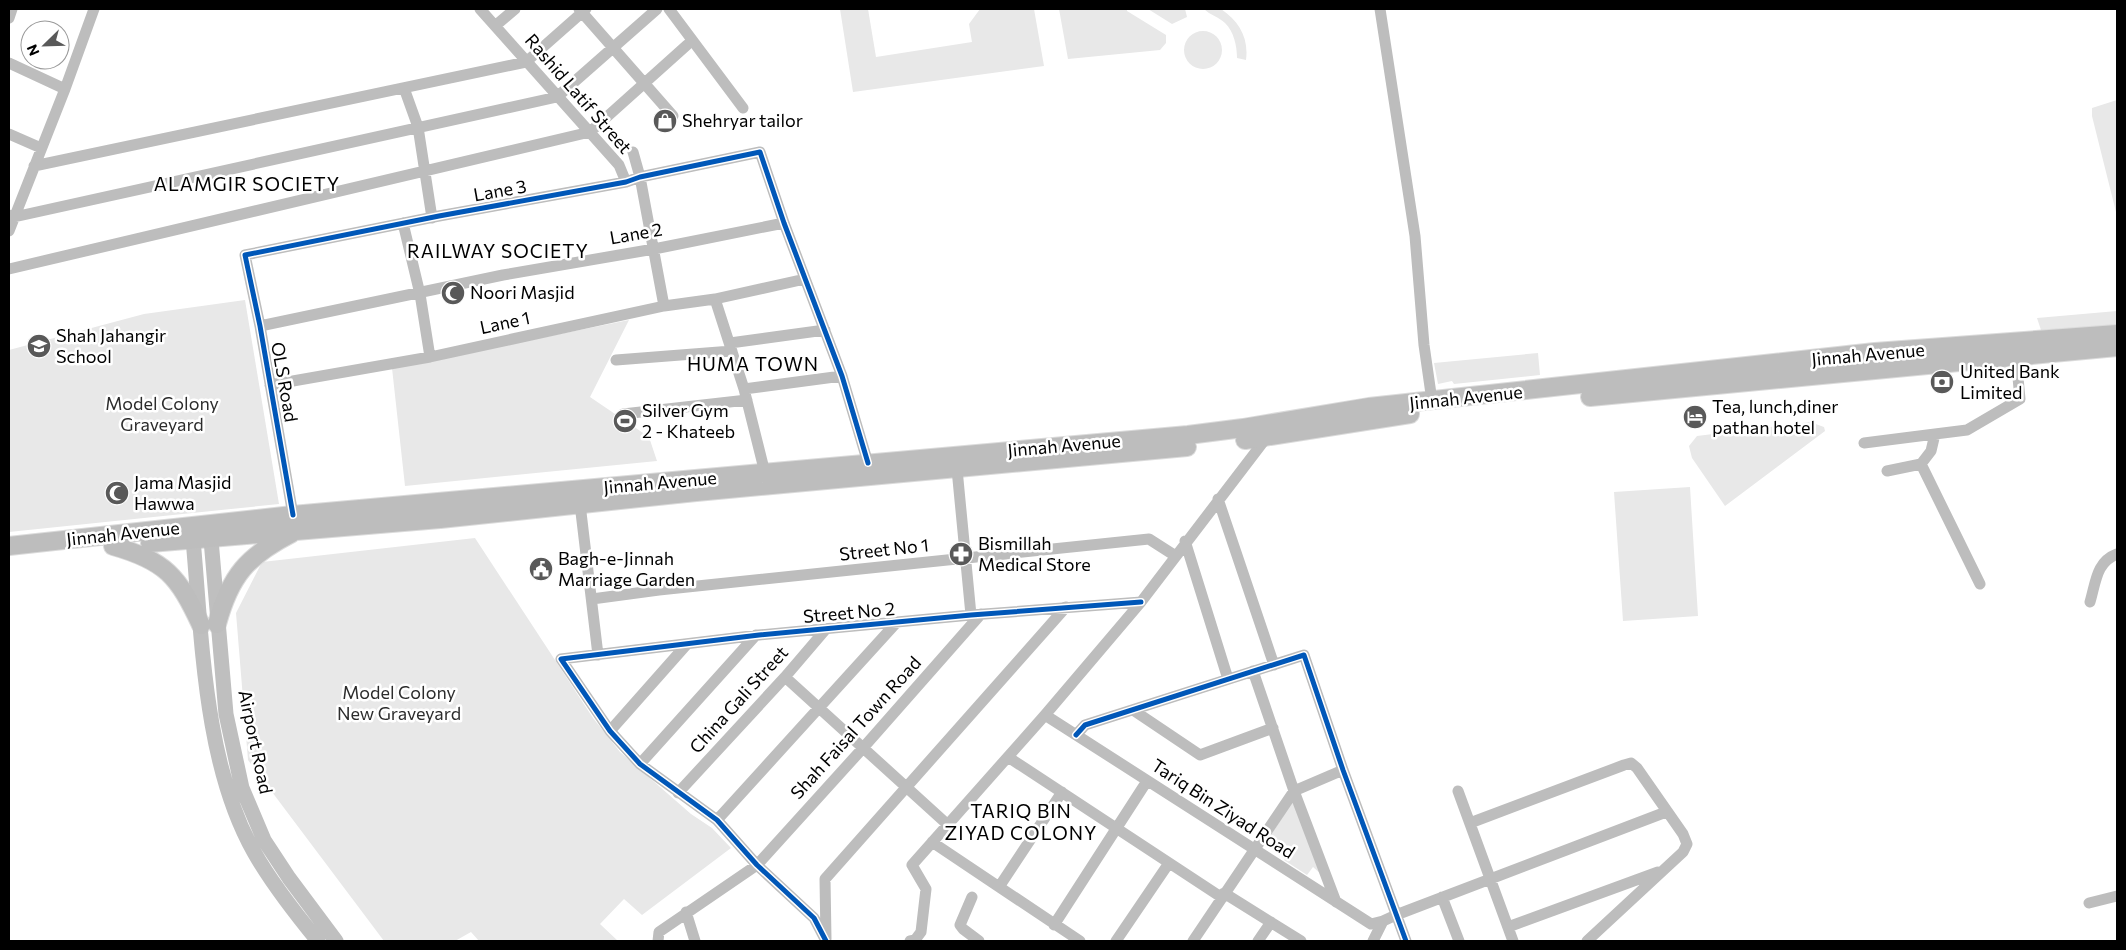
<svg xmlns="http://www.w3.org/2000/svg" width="2126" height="950" font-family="Commissioner,sans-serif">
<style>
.green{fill:#e8e8e8}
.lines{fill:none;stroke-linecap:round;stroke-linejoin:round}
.trunk-casing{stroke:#dbdbdb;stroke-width:20}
.minor{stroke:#bdbdbd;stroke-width:11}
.secondary{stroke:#bfbfbf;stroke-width:15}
.trunk{stroke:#bdbdbd;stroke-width:18}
.cycleway-casing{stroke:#fff;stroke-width:8}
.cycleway{stroke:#0057b8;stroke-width:5}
.labels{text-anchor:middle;stroke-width:5;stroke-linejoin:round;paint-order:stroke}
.street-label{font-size:18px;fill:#000;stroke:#fff}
.poi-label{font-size:18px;fill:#000;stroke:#fff;text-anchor:start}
.park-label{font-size:18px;fill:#2c2c2c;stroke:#fff}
.neighbourhood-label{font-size:19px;letter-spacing:1px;fill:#000;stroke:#fff}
</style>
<rect width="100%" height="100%" fill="#fff"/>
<!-- green -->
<path class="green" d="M840,9H868L876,57L972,42L969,24L980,9H1034L1044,66L853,92Z
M1059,9H1127V11L1166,35V43L1160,50L1068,59Z
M1148,9H1185L1187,17L1172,24Z
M1204,9H1221C1239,21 1249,38 1246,60L1237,58C1237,46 1234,32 1225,23C1219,17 1210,15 1204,9Z
M1184 50a19 19 0 1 1 38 0a19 19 0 1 1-38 0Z
M2117,100V216L2092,116V108Z
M245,300L279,504L9,532V350L144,314Z
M2117,311V325L2041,330L2037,318Z
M629,320L590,397L649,437L657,461L405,486L392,368Z
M1538,353L1540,375L1454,384L1452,381L1438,384L1434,363Z
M1810,422L1824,427L1825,431L1725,506L1692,458L1689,446L1697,436Z
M1690,487L1698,616L1623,621L1614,492Z
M475,538L593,718L620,752L691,814L712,828L731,848L642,915L624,899L600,924L618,941H479L471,932L455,941H384L248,760L236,613L262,562Z
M1293,801L1322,875L1313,867L1307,875L1284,860L1287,855L1283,852L1287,846L1282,842L1280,845L1269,838Z"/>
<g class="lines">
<!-- trunk casing -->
<g class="trunk-casing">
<path id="trunk" d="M1590,397L2117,347
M1245,440L1410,414
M150,543L440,519L696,492L1187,447
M9,546L293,515L1188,435L1243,428L1369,407L1875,352L2117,334
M113,546C166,561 178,576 201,625
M217,624C230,576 247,556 292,533"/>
</g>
<!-- minor -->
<path class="minor" d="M480,9L619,165L626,182
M579,9L673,116
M669,9L743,108
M1380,9L1415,236L1424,345L1432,401
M9,18L12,9
M495,26L515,9
M9,63L65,89
M404,88L418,127L432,218
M9,134L41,148
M633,152L640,177L664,306
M34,166L526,62L586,9
M9,215L14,217L557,97L657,9
M403,223L420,294L430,357
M9,231L65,89L94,9
M9,269L590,132L687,45
M715,299L744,389L765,473
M260,326L503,275L654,249L784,223
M730,343L825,330
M616,360L732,351
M270,385L430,357L664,306L715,299L805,279
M744,389L842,376
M623,414L747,400
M1864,443L1935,434
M957,469L971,615
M1887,471L1921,464
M1218,499L1274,665
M580,504L598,655
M293,515L260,326L245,255L439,216L626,182L640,177L760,152L784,223L842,376L868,463
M1185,541L1228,679
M1980,584L1921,464L1931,451L1935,434L1967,430L2020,399L2016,356
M592,599L659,590L1149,539L1174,555
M2090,602C2096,582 2096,562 2117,554
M1253,671L1294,791L1336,902
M785,677L948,825
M1133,710L1200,755L1273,728
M1045,715L1371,924L1383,921
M610,731L687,644
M1076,735L1085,725L1304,655L1343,770L1406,941
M1008,757L1221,897
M640,764L756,635
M1458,791L1513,941
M678,793L785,677L826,629
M717,820L897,622
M1470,823L1624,765L1631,763L1637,768L1683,834L1687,844L1683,852L1587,941
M932,842L1080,941
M999,887L1062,792
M1224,893L1301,941
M972,897L960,925L963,929L979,941
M1442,897L1459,941
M2089,903L2117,896
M686,912L695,941
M1054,925L1147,781
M1508,927L1658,872
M826,939L825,879L1066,607
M658,941L659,932L757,865L863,748L981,614
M826,941L814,918L757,865L717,820L640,764L610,731L561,659L759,635L971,615L1141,602
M910,941L915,940L921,932L926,889L912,865L1045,715L1141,602L1267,437
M1116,941L1169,863
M1193,941L1294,791L1343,770
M1258,941L1271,922
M1373,941L1383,921L1396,915L1666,812"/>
<!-- secondary -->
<path class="secondary" d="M210,528L226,714L242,788L264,840L289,878L336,941
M193,539C202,638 204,764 254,852C272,884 295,913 318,941"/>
<!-- trunk -->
<use href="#trunk" class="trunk"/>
<!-- cycleway casing -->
<g class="cycleway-casing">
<path id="cycleway" d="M293,515L260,326L245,255L439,216L626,182L640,177L760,152L784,223L842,376L868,463
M1076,735L1085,725L1304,655L1343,770L1406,941
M826,941L814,918L757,865L717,820L640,764L610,731L561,659L759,635L971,615L1141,602"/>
</g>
<!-- cycleway -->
<use href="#cycleway" class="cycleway"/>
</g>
<!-- icons -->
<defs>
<g id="shop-disc" transform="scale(1.25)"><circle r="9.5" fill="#595959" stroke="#fff"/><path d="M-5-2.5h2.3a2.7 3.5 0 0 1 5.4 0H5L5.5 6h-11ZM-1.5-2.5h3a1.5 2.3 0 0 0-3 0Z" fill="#fff"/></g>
<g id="mosque-disc" transform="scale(1.25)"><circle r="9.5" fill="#595959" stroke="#fff"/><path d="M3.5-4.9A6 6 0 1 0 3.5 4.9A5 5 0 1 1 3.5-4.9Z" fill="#fff"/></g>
<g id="school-disc" transform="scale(1.25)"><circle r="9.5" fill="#595959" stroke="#fff"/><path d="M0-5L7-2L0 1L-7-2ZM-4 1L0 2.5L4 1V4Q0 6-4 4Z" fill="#fff"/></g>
<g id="bank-disc" transform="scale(1.25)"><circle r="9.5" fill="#595959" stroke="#fff"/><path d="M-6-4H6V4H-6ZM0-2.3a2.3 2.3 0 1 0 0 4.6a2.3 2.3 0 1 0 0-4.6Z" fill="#fff"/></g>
<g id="hotel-disc" transform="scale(1.25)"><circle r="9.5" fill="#595959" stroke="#fff"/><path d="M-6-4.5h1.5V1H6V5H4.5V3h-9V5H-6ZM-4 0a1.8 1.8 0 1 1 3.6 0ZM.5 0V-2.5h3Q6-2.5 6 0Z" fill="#fff"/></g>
<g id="stadium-disc" transform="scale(1.25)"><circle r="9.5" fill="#595959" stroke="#fff"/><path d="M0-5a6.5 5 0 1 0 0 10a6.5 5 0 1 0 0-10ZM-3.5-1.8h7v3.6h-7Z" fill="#fff"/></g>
<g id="pharmacy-disc" transform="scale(1.25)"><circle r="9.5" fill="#595959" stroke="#fff"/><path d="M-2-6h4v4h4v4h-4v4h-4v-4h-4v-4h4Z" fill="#fff"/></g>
<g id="civic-disc" transform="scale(1.25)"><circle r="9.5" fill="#595959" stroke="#fff"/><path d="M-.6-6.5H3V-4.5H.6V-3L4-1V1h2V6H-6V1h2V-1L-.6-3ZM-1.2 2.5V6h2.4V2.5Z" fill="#fff"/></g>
</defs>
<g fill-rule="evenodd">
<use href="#shop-disc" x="665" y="121"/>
<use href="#mosque-disc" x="453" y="293"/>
<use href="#school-disc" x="39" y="346"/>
<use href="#bank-disc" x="1942" y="382"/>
<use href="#hotel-disc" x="1695" y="417"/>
<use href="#stadium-disc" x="625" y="421"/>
<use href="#mosque-disc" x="117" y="493"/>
<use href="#pharmacy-disc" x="961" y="554"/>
<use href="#civic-disc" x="541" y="569"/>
</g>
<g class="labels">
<!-- street labels -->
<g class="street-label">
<text transform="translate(578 94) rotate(49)" y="6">Rashid Latif Street</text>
<text transform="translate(500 191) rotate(-10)" y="6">Lane 3</text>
<text transform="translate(636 234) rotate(-10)" y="6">Lane 2</text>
<text transform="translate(505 323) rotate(-12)" y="6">Lane 1</text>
<text transform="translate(1868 355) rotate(-5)" y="6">Jinnah Avenue</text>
<text transform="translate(284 382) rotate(80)" y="6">OLS Road</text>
<text transform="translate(1466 398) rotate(-6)" y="6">Jinnah Avenue</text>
<text transform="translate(1064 446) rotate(-5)" y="6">Jinnah Avenue</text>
<text transform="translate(660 483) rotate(-5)" y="6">Jinnah Avenue</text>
<text transform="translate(123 534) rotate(-6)" y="6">Jinnah Avenue</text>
<text transform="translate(884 550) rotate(-6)" y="6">Street No 1</text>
<text transform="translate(849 613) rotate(-5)" y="6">Street No 2</text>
<text transform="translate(739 700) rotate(-48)" y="6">China Gali Street</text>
<text transform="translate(856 728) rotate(-48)" y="6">Shah Faisal Town Road</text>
<text transform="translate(255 742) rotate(78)" y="6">Airport Road</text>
<text transform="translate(1223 809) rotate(33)" y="6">Tariq Bin Ziyad Road</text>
</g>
<!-- poi labels -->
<g class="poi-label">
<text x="682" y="127">Shehryar tailor</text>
<text x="470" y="299">Noori Masjid</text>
<text x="56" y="342">Shah Jahangir<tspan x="56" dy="21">School</tspan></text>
<text x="1960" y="378">United Bank<tspan x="1960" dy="21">Limited</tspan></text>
<text x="1712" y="413">Tea, lunch,diner<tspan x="1712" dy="21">pathan hotel</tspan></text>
<text x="642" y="417">Silver Gym<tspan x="642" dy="21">2 - Khateeb</tspan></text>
<text x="134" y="489">Jama Masjid<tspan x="134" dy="21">Hawwa</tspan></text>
<text x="978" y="550">Bismillah<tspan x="978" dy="21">Medical Store</tspan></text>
<text x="558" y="565">Bagh-e-Jinnah<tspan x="558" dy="21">Marriage Garden</tspan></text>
</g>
<!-- park labels -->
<g class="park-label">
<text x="162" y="410">Model Colony<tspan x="162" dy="21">Graveyard</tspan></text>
<text x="399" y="699">Model Colony<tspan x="399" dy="21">New Graveyard</tspan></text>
</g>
<!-- neighbourhood labels -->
<g class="neighbourhood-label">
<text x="247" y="191">ALAMGIR SOCIETY</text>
<text x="498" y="258">RAILWAY SOCIETY</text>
<text x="753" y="371">HUMA TOWN</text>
<text x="1021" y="818">TARIQ BIN<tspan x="1021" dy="22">ZIYAD COLONY</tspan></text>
</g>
</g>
<!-- border -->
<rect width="2126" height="950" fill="none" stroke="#000000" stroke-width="20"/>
<!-- north arrow -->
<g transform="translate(45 45) rotate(247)"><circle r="24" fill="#ffffff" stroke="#999999"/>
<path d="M0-4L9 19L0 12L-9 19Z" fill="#595959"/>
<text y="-8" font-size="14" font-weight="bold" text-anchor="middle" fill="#000000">N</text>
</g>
</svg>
